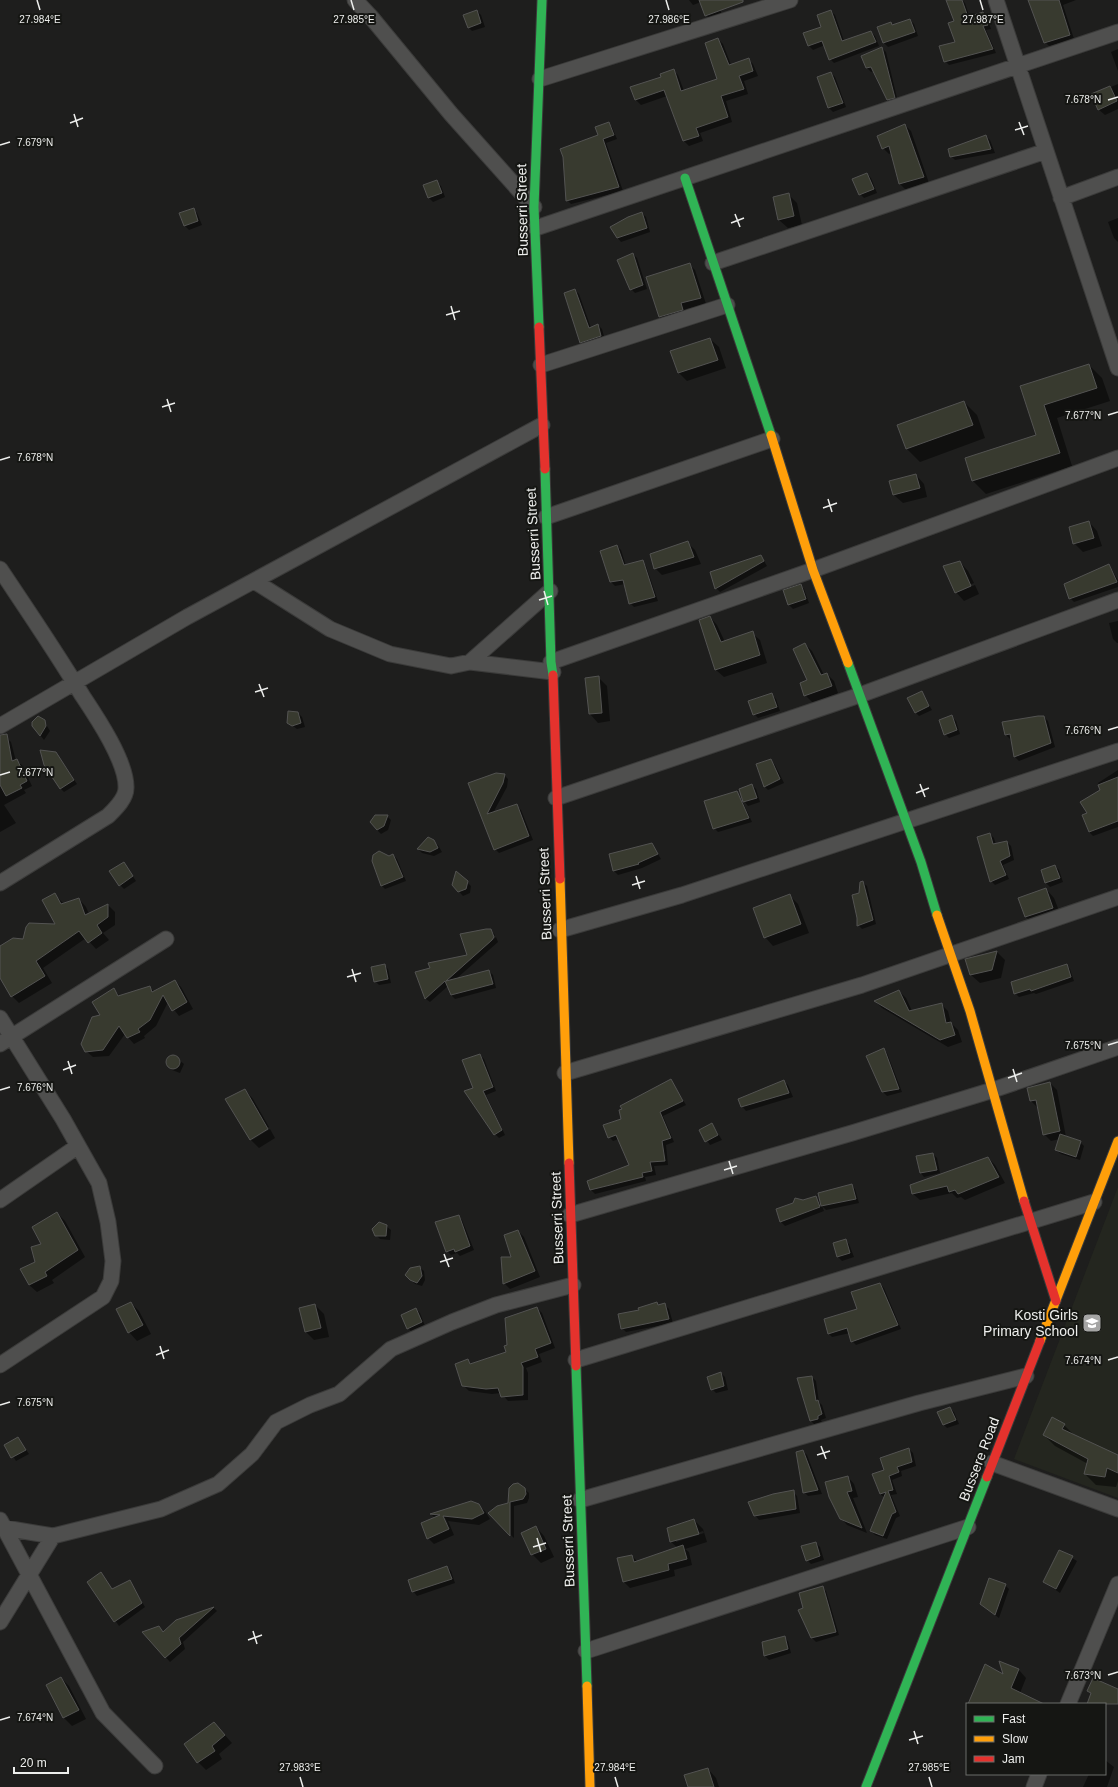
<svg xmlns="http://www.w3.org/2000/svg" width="1118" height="1787" font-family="Arial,sans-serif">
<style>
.built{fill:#24261f}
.shadow{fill:#0007;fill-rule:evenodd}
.building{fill:#383a2f;stroke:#535352}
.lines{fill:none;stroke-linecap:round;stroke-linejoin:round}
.street-casing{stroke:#3b3b3a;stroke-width:17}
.fast-casing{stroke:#3b3b3a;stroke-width:11}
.slow-casing{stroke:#3b3b3a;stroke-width:11}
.jam-casing{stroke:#3b3b3a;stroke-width:11}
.street{stroke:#4f4f4e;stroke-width:15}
.fast{stroke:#30b455;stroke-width:9}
.slow{stroke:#ff9f0a;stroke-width:9}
.jam{stroke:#e5322d;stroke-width:9}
.ticks{fill:none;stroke:#edeeec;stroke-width:1.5}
.labels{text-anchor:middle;stroke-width:4;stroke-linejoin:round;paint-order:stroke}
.street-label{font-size:14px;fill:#edeeec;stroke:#151613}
.poi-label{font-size:14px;fill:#edeeec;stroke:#151613;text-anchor:end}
.ticks-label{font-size:10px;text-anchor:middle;fill:#edeeec;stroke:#151613;stroke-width:4;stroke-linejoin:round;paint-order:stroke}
</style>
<rect width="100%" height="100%" fill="#1e1e1d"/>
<!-- built -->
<path class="built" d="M1118,1187V1498L1014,1459Z"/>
<!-- shadow -->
<path class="shadow" d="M689,0H715L718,3L722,15L710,19L706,15L701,2L693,5Z
M957,0H962L965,3L970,18L983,13L987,17L991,29L986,30L996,53L949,65L945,61L956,42Z
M1029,0H1076L1063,5L1074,39L1049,46L1045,42Z
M477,11L481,15L485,27L472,31L468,27Z
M831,11L835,15L844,41L871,32L875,36L879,46L834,63L830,59L825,45L813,50L809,46L804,34L823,27Z
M910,20L914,24L918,36L888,47L884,43L891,23L894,26Z
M718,39L723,44L731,65L748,59L753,64L758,76L744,81L748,94L726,101L732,122L700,133L703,141L689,146L684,141L667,96L641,105L636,100L632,88L662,78L673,70L678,75L684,91L719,79Z
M882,48L886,52L898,102L892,104L888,100L874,71L871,72L867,68L863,56Z
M1118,49V71L1111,52Z
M831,73L835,77L846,107L833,112L829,108L818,78Z
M1118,84V109L1105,115L1098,109L1092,95Z
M608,123L612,127L617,139L606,143L623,191L571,204L567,200L599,136Z
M905,125L911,131L929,183L906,190L900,184L892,153L889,154L883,148L891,130Z
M986,136L990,140L995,153L955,160L951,156Z
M867,174L871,178L877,193L864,198L860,194Z
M437,182L441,186L445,197L433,202L429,198Z
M789,195L797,203L802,225L788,228L779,220Z
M193,209L197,213L202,225L189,230L185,226Z
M642,213L646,217L650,232L621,242L617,237Z
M1118,218V242L1114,238L1108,222Z
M633,254L637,258L647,289L635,293L631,289Z
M689,264L695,270L706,304L686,309L688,315L666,323L660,317L648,278Z
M575,290L579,294L591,328L598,325L602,329L605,340L584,347L580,343Z
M710,339L719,347L726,368L687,381L678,372Z
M1089,365L1102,378L1110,401L1057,418L1072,466L986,494L973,481L1037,436L1021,387Z
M964,402L977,415L985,438L920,462L907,449L898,426Z
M916,475L924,484L927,497L903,503L894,495Z
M1089,522L1097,531L1102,546L1083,552L1074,543Z
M688,543L695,550L701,564L662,575L655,568Z
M617,546L621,550L626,566L642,562L646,566L658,601L634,607L630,603L625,584L615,586L611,582L601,552Z
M761,556L767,566L720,592L716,588Z
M960,562L968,571L974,583L958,590V592L975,585L979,594L964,601L956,592Z
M1109,565L1118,580V587L1074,602L1070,598Z
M800,585L804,589L809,603L793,609L789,605Z
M710,617L717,625L725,642L752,633L760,640L767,663L724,677L716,670Z
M1118,621V643H1117L1113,639L1109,623Z
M805,644L812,651L824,675L827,674L834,681L838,693L813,703L805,695L809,681Z
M598,677L607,686L610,721L598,723L590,714Z
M921,692L932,710L919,716L915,712Z
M772,695L776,699L780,711L758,718L754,714Z
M298,713L302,717L305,727L297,729L288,722Z
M952,717L956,721L960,734L949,738L945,734Z
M1044,717L1048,721L1055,747L1019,761L1015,757L1012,739H1010L1006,735L1003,723Z
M44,721L50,731L44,740L33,726Z
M0,737H6L11,742L16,761L22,765L32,786L24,790L26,793L4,805L16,823L0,832Z
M56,753L77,784L64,792L60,788Z
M771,761L775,765L784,783L768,790L764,786Z
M1118,770V827L1093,836L1089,832V814L1102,791L1098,783Z
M504,775L508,779L507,787L493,813L517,806L521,810L533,840L499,853L495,849L469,784Z
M752,785L756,789L760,802L748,806L744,801Z
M736,792L740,796L752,822L718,832L714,828Z
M387,816L391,820L388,830L381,834L377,830Z
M990,834L994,838L996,845L1007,842L1011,846L1014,860L1003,865L1009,879L995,885L991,881Z
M428,838L438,845L442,852L434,856L422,853L418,849Z
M652,844L661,859L642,868L618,875L614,871Z
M393,855L397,859L406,881L385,889L381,885Z
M124,863L136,881L124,889L120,885Z
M1055,866L1059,870L1063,882L1050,887L1046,883L1042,870Z
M457,873L471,886L470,893L463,896L453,885Z
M862,882L867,886L876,924L862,929L858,925Z
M1046,889L1054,898L1061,916L1035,925L1026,917Z
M55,895L64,904L79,899L86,907L89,914L108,905L115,912V925L103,933L109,940L96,949L86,938L43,968L52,983L19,1003L12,996L0,976V948L57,925Z
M789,895L798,904L809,933L773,946L765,937Z
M491,930L495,935L470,958V960L496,937L498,942L456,979L489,971L493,975L496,988L455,999L451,995L448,986L430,1002L426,999L416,973L468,955Z
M997,952L1005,960L1001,978L980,983L971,975Z
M384,965L388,969L391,983L379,985L375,981Z
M1066,965L1070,969L1074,981L1036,994L1034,993L1019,997L1015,993Z
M175,981L181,987L193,1009L179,1016L168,1002L156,1026L144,1036L145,1038L134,1044L125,1034L109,1056L93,1057L86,1051L114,990L120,996L149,987L155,992Z
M899,991L906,998L912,1011L941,1004L948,1011L951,1023L958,1030L962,1042L948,1047L882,1008L876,1002Z
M883,1049L887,1053L902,1092L887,1096L883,1092Z
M480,1055L484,1059L496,1091L486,1095L505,1135L499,1138L495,1134L474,1089Z
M174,1056L184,1064L180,1073L172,1070L168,1065L167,1060Z
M671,1080L686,1105L663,1116L674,1142L666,1145L668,1165L654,1166L656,1175L645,1177L646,1181L595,1194L591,1190L588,1182L630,1166L619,1139L613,1141L609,1137L623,1120Z
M783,1081L788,1085L793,1097L746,1111L742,1106Z
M1050,1083L1057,1090L1066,1137L1080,1142L1084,1146L1080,1160L1061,1154L1056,1150L1060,1139L1051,1141L1044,1134L1038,1108L1031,1101L1029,1088Z
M245,1090L253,1099L269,1127L252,1138V1140L270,1129L275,1138L259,1148L251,1140Z
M712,1124L722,1140L710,1145L700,1130Z
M933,1154L937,1158L940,1173L924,1177L920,1172Z
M988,1158L995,1165L1005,1183L965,1200L961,1197L957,1198L952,1193L920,1200L913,1194Z
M851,1185L855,1189L859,1203L826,1210L822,1206L824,1211L785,1226L781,1222L777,1210L816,1197L821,1203Z
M57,1213L65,1221L85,1257L52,1280L54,1283L37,1292L29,1285L43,1244Z
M458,1216L462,1220L474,1250L460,1256L457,1253L451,1255L447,1251Z
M386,1226L391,1230L390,1240L380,1239L376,1235Z
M518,1231L524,1237L540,1277L510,1289L504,1283L513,1258Z
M845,1240L849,1244L854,1257L842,1261L838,1257Z
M419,1267L424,1271L425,1280L422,1286L415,1284L407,1275Z
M880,1284L884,1288L901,1329L856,1345L852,1341L850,1333L832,1337L828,1333L858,1310Z
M131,1303L139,1311L151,1334L137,1341L129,1332Z
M657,1303L660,1306L665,1305L669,1309L673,1323L626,1332L622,1328L640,1311Z
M315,1305L324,1314L329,1337L314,1340L306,1332L300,1308Z
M537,1308L542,1313L555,1348L539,1354L542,1362L526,1368L528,1373V1400L508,1401L501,1393L492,1394L469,1391L463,1385L468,1360L472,1365L507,1353L508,1346Z
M416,1309L420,1313L425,1326L412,1332L408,1328Z
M721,1373L725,1377L728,1390L716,1393L712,1389Z
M812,1377L816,1381L819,1402L822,1405L826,1418L821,1420L822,1423L815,1425L811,1421Z
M950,1408L954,1412L959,1424L947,1428L943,1424Z
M1064,1425L1075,1436L1118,1456V1481L1116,1487L1096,1485L1085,1474L1088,1464L1055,1446L1044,1435Z
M18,1438L29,1454L16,1461L6,1445Z
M909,1449L913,1453L916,1466L901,1471L902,1476L892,1480L897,1494L891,1495L900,1516L896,1518L887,1539L875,1535L871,1531L885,1498L880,1494L885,1471Z
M803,1451L807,1455L822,1494L808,1496L804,1492Z
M848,1477L854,1484L858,1497L853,1498L867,1533L847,1525L841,1518Z
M524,1489L529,1493V1498L527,1503L514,1506V1538L489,1514L509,1504V1491Z
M793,1492L797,1496L800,1513L759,1520L755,1515Z
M473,1502L485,1511L490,1519L479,1525L448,1521L454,1535L434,1544L428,1538L435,1518L432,1515ZM443,1518H445L448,1524L446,1525Z
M694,1520L703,1529L707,1542L685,1549L689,1552L692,1565L674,1570L675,1576L630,1588L624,1582L632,1556L638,1562L678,1548L671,1542L668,1529ZM703,1531L704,1533L676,1542V1540Z
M536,1527L544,1536L554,1557L541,1563L532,1554Z
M816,1543L820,1547L824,1560L811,1564L807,1560Z
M1060,1551L1077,1561L1060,1593L1044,1582Z
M447,1567L451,1571L455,1583L417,1596L413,1591Z
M101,1574L113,1590L129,1581L145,1607L119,1626L89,1582Z
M1005,1585L1009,1589L999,1618L981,1604Z
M822,1587L826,1591L839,1635L816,1642L812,1638L799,1610L805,1608Z
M214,1608L217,1611L183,1642L185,1649L170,1662L144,1633L159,1627L165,1636L177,1621Z
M784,1637L788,1641L791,1653L769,1660L765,1656Z
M1000,1663L1019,1670L1026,1678L1020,1693L1039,1704H969L1005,1676Z
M61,1678L69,1686L86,1719L72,1726L64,1718Z
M222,1732L232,1743L219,1754L222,1759L206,1770L198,1762Z
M1105,1760L1114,1767L1107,1787H1083L1089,1774H1105Z
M708,1769L716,1778L719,1787H689Z"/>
<!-- building -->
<path class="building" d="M699,0H743V2L705,16Z
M946,0H962L968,17L983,12L988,25L983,26L993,49L944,62L939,46L955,42L948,23L954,21Z
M1028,0H1059L1070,35L1044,43Z
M477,10L481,23L468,28L463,15Z
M831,10L842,41L871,31L876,42L829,60L822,41L808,46L803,33L821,27L817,15Z
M910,19L915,32L883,43L877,27L891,22L892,25Z
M718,38L729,65L749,58L753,71L739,76L744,89L721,96L728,117L696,128L699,136L683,141L664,90L635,100L630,87L661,77L660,74L674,69L681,91L717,79L705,43Z
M882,47L895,98L887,100L871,67L866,68L861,56Z
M831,72L843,103L828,108L817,77Z
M1110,86L1117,101L1098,110L1091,94Z
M609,122L614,135L603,139L619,187L566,201L563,157L560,149L598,135L595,127Z
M905,124L924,177L899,184L889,146L882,149L877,136Z
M986,135L991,149L950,157L948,149Z
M867,173L874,189L859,195L852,179Z
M437,180L442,193L428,198L423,185Z
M789,193L794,216L778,220L773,197Z
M194,208L198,221L184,226L179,213Z
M642,212L647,228L617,238L610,227L628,217Z
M633,253L643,285L630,290L617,260Z
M690,263L701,298L681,303L683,310L659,317L646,277Z
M575,289L589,328L598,324L601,336L580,343L564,293Z
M710,338L718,360L678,373L670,351Z
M1089,364L1097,388L1044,405L1060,453L972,481L965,458L1036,435L1020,386Z
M964,401L973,425L906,449L897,425Z
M916,474L920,488L893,495L889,481Z
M1089,521L1094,538L1073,544L1069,527Z
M688,541L694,557L654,569L650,554Z
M617,545L624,565L643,560L655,597L629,604L623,580L610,582L600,551Z
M761,555L764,561L715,589L710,572Z
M960,561L971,586L955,593L943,566Z
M1109,564L1117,582L1069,599L1064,584Z
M801,584L806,599L788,605L783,590Z
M710,616L721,642L753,631L760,655L715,670L699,620Z
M805,643L821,675L827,673L832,686L804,696L800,683L807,680L793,649Z
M599,676L602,713L589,714L585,678Z
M922,691L929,706L915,713L907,698Z
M772,693L777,707L753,715L748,701Z
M288,711L298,712L301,723L292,726L287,723Z
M952,715L957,730L944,735L939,720Z
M38,716L45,720L46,726L40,736L32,726V722Z
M1038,716H1044L1051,743L1014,757L1010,734L1005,735L1002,722Z
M7,734L12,761L17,759L27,781L20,785L22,788L6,796L0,785V735Z
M40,750L56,752L74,780L60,789L44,765Z
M771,759L780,779L764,787L756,764Z
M496,773L505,774L503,783L487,814L517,804L529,836L494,850L468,783Z
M1118,777V821L1089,832L1082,815L1087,813L1080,802L1100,790L1098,785Z
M752,784L757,798L743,802L739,789Z
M737,791L749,818L713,829L704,801Z
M375,815H388L384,826L377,830L370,822Z
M990,833L993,844L1007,841L1010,856L1000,861L1006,875L990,882L977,837Z
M428,837L434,840L438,848L430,852L417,849Z
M652,843L658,854L638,863L639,864L613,871L609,854Z
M379,851L389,856L393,854L403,877L381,886L372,861L373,855Z
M124,862L133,876L119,886L109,871Z
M1055,865L1060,878L1045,883L1041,870Z
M456,871L468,881L466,889L458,892L452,885Z
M863,881L873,920L857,926V918L852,895L859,893L860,882Z
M1046,888L1053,908L1025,917L1018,898Z
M55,893L61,904L79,898L85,915L108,904V917L97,925L102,933L88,943L79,931L36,961L45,976L11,997L0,978V946L13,938L23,939L26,927L29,923L55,924L42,900Z
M790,894L801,924L764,938L753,908Z
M486,929H491L494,937L492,940L446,981L489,970L493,984L451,995L445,981L425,999L415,972L430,968L428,963L467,955L460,934Z
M997,951L992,970L970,975L965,959Z
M385,964L388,979L374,982L371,967Z
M1067,964L1071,977L1031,991L1030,989L1014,994L1011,982Z
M175,980L187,1002L172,1011L163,995L150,1020L138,1029L140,1032L127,1038L119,1026L103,1050L85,1052L81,1044L92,1017L100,1015L92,1002L114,988L118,996L150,986L152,992Z
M899,990L909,1011L942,1003L946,1023L951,1022L955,1035L940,1040L874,1001Z
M884,1048L899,1089L882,1092L866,1056Z
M480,1054L493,1087L483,1091L502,1130L494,1135L464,1091L473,1088L462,1060Z
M166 1062a7 7 0 1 1 14 0a7 7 0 1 1-14 0Z
M671,1079L683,1101L660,1112L671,1138L662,1141L665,1161L650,1162L652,1171L642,1173L643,1177L590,1190L587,1181L629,1165L616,1135L608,1138L603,1125L621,1119L619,1110L622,1109L620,1106Z
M784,1080L789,1093L741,1107L738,1099Z
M1050,1082L1060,1131L1043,1135L1036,1100L1030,1101L1027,1088Z
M245,1089L268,1129L250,1140L225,1099Z
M712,1123L718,1135L705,1142L699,1130Z
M1060,1134L1081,1141L1076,1157L1055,1150Z
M933,1153L937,1170L920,1173L916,1156Z
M988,1157L999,1177L958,1194L955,1190L949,1192L947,1186L912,1194L910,1185Z
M852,1184L856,1199L821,1206L818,1193Z
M816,1196L820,1207L780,1222L776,1209L793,1203L795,1198L803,1200Z
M57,1212L78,1250L45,1272L47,1276L29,1285L20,1269L35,1262L31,1247L41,1244L32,1227Z
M459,1215L470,1246L455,1252L454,1249L446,1252L435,1222Z
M379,1222L387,1225L386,1236H375L372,1229Z
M518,1230L535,1271L503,1284L501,1257H511L504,1235Z
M846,1239L850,1253L837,1257L833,1243Z
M420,1266L422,1276L417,1283L410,1280L405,1275L410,1268Z
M880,1283L898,1325L851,1342L847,1328L828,1334L824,1319L857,1309L851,1292Z
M131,1302L143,1325L128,1333L116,1309Z
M657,1302L658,1305L665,1303L669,1319L621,1329L618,1314L639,1310L638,1308Z
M315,1304L321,1328L305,1332L299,1308Z
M537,1307L551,1343L535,1349L538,1357L521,1363L523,1367V1395L501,1397L498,1388L486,1389L462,1386L455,1364L468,1359L470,1364L506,1352L504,1346L507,1345L505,1318Z
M416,1308L422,1322L407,1329L401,1315Z
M721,1372L724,1386L711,1390L707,1377Z
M812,1376L816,1401L818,1400L822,1414L818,1416V1419L810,1421L797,1378Z
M950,1407L956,1420L943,1425L937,1412Z
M1052,1417L1065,1424L1062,1429L1118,1455V1473L1107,1468L1105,1477L1084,1474L1088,1459L1043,1435Z
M18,1437L26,1450L11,1458L4,1445Z
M909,1448L912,1462L897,1467L899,1472L889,1476L893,1490L888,1491L896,1512L892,1514L883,1536L870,1531L886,1492L880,1494L872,1474L884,1470L880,1458Z
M803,1450L818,1490L803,1493L796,1452Z
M848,1476L852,1491L847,1492L862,1528L840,1519L829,1497L825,1482Z
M518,1483L525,1488L526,1494L523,1499L510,1502V1536L488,1513L497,1506L508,1503L509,1488L513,1484Z
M794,1490L796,1509L754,1516L748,1502L773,1494Z
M471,1501L479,1504L484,1513L472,1519L443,1516L449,1529L427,1539L421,1523L440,1515L430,1514Z
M694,1519L699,1534L670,1542L667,1528Z
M536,1526L546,1549L531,1555L521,1533Z
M816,1542L820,1556L806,1561L801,1546Z
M683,1545L687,1559L668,1564L669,1570L623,1582L617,1558L632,1555L634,1562Z
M1059,1550L1073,1556L1056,1589L1043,1582Z
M447,1566L452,1579L412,1592L408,1580Z
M101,1572L112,1589L130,1580L142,1603L114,1622L87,1582Z
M989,1578L1006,1584L995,1615L980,1604Z
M823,1586L836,1632L811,1638L798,1610L803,1608L799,1593Z
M214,1607L179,1638L181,1644L165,1658L142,1632L159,1626L163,1632L176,1620Z
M785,1636L788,1649L764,1656L762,1642Z
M999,1661L1019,1669L1011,1688L1044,1704H968L985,1664L1003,1674Z
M61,1677L79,1710L63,1718L46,1685Z
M1093,1678L1118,1689V1704H1087L1091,1693L1087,1691Z
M214,1722L225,1735L212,1746L215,1751L197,1763L184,1744Z
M708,1768L714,1787H688L684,1775Z"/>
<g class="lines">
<!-- street casing -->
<g class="street-casing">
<path id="street" d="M355,0L371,17L451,114L534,207
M996,0L1118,368
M540,79L790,0
M1061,198L1118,177
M536,228L1118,32
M713,263L1046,151
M541,365L727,305
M546,517L772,439
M0,569C28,611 56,652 82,695C96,716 127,762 126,788C126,799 115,809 108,816L0,883
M254,581L330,629L390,654L451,666L470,662L553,672
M470,662L550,591
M551,662L813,570L1118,458
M0,726L187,617L542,425
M556,798L860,695L1118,600
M560,930L682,895L1118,751
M0,1018L63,1119L99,1183L108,1222L113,1261L111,1281L103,1297L0,1365
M0,1044L166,939
M565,1073L862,985L1118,897
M0,1200L78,1146
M570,1215L852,1133L993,1090L1118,1047
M576,1360L1094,1202
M992,1463L1118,1509
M580,1500L919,1403L1026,1376
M0,1520L103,1713L155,1766
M5,1528L53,1536
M0,1622L53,1536L161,1509L218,1484L252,1454L276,1422L310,1405L339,1394L391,1349L452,1322L496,1305L573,1285
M586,1651L968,1527
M1068,1704L1118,1584
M1034,1787L1039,1774"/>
</g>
<!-- fast casing -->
<g class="fast-casing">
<path id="fast" d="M685,178L771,435
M539,327L534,207L542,0
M545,469L551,662L553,675
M848,663L921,862L937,915
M576,1366L587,1686
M866,1787L987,1477"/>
</g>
<!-- slow casing -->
<g class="slow-casing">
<path id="slow" d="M771,435L813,570L848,663
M560,879L569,1163
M937,915L970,1011L1024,1201
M1040,1341L1118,1141
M587,1686L590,1787"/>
</g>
<!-- jam casing -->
<g class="jam-casing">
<path id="jam" d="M539,327L545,469
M553,675L560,879
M569,1163L576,1366
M1024,1201L1056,1301
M987,1477L1040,1341"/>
</g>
<!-- street -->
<use href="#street" class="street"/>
<!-- fast -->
<use href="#fast" class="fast"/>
<!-- slow -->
<use href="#slow" class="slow"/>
<!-- jam -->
<use href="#jam" class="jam"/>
</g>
<!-- ticks -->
<path class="ticks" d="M37,0L40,10M351,0L354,10M666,0L669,10M980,0L983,10M1108,100L1118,97M74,114L78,127M1019,122L1024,135M70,123L83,118M1015,130L1028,126M0,145L10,142M735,214L740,227M731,223L744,218M451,306L455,320M446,315L460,311M167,399L171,412M162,407L175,403M1108,415L1118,412M0,460L10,457M828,499L832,512M823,508L837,503M544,591L548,605M539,600L552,596M259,684L264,697M255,692L268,688M1108,730L1118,727M0,775L10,772M920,784L925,797M916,793L929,788M636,876L640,889M632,885L645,881M352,969L356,982M347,977L361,973M1108,1045L1118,1042M68,1061L72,1074M1013,1069L1017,1082M63,1070L76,1065M1008,1078L1022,1073M0,1090L10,1087M729,1161L733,1174M724,1170L737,1166M444,1254L449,1267M440,1262L453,1258M160,1346L164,1359M156,1355L169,1350M1108,1360L1118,1357M0,1405L10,1402M821,1446L826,1459M817,1455L830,1451M537,1538L541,1552M533,1547L546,1543M253,1631L257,1644M248,1640L262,1635M1108,1675L1118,1672M0,1720L10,1717M914,1731L918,1744M909,1740L923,1736M300,1777L303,1787M615,1777L618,1787M929,1777L932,1787"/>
<!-- icons -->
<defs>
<g id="school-square" transform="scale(1)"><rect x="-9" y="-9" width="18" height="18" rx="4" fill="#a5a5a4" stroke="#151613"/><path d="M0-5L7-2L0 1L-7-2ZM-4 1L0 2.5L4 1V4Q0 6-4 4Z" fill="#fff"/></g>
</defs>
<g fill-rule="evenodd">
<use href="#school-square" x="1092" y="1323"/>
</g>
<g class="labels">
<!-- street labels -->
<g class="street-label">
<text transform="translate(522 210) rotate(-91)" y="5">Busserri Street</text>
<text transform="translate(533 534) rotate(-93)" y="5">Busserri Street</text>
<text transform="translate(545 894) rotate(-92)" y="5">Busserri Street</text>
<text transform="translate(557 1218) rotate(-92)" y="5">Busserri Street</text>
<text transform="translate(979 1459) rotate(-69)" y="5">Bussere Road</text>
<text transform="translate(568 1541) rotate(-92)" y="5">Busserri Street</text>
</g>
<!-- poi labels -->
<g class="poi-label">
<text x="1078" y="1320">Kosti Girls<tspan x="1078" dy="16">Primary School</tspan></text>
</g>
</g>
<g class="ticks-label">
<text x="40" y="23">27.984°E</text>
<text x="354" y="23">27.985°E</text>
<text x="669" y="23">27.986°E</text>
<text x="983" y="23">27.987°E</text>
<text x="1083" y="103">7.678°N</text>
<text x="35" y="146">7.679°N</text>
<text x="1083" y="419">7.677°N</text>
<text x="35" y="461">7.678°N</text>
<text x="1083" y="734">7.676°N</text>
<text x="35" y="776">7.677°N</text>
<text x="1083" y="1049">7.675°N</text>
<text x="35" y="1091">7.676°N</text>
<text x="1083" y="1364">7.674°N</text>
<text x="35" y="1406">7.675°N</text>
<text x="1083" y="1679">7.673°N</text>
<text x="35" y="1721">7.674°N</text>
<text x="300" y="1771">27.983°E</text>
<text x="615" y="1771">27.984°E</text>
<text x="929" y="1771">27.985°E</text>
</g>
<!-- legend -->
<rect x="966" y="1703" width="140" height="72" fill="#151613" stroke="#6b6c6a"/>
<rect x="974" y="1716" width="20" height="6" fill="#30b455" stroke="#6b6c6a"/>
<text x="1002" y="1723" font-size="12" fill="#edeeec">Fast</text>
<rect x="974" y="1736" width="20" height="6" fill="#ff9f0a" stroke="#6b6c6a"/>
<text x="1002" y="1743" font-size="12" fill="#edeeec">Slow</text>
<rect x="974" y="1756" width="20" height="6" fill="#e5322d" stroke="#6b6c6a"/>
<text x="1002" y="1763" font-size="12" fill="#edeeec">Jam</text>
<!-- scale -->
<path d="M14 1767v6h54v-6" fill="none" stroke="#edeeec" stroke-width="2"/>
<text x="20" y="1767" font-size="12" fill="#edeeec" stroke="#151613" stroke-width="3" paint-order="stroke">20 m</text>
</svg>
